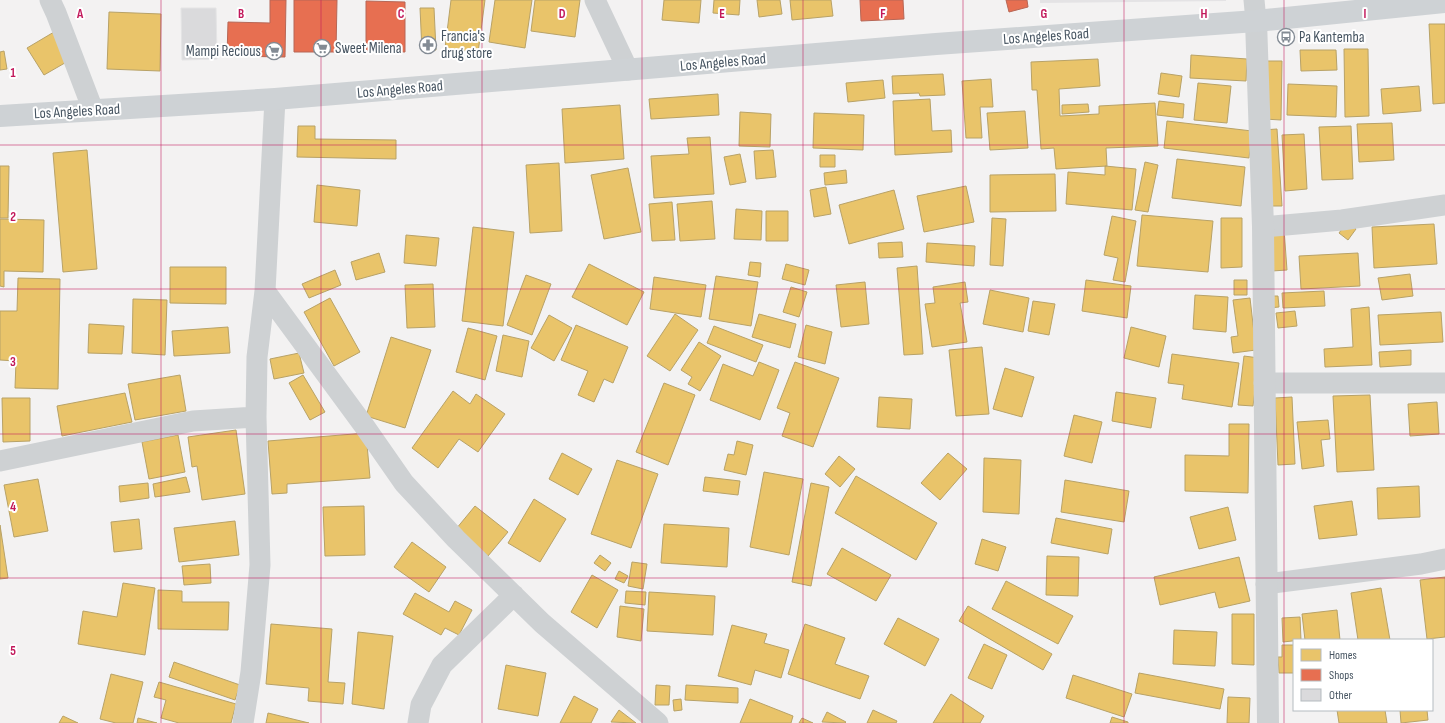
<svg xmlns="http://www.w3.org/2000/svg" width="1445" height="723" font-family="'Sofia Sans Condensed',sans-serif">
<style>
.education{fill:#e4e3e5}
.homes{fill:#e9c46a;stroke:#b8a267}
.shops{fill:#e76f51;stroke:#b76756}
.building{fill:#dadadc;stroke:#e4e4e5}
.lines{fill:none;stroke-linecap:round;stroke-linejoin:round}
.minor{stroke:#ced1d3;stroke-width:21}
.tertiary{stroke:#ced1d3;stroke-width:22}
.secondary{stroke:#ced2d5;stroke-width:22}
.grid{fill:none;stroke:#c2185b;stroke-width:1;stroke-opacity:0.55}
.labels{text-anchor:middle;stroke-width:4;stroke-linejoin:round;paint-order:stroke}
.poi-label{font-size:15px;fill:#465461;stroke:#fff;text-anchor:start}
.street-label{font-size:15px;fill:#465461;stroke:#fff}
.grid-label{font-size:13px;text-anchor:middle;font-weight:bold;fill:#c2185b;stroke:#fff;stroke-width:4;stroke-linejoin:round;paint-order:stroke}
</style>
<rect width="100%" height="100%" fill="#f3f2f2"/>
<!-- education -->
<path class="education" d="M1040,0H1226V1L1040,3Z"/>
<!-- homes -->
<path class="homes" d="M451,0H485L478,53L445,48Z
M495,0H532L525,48L489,42Z
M535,0H580L575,37L531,31Z
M664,0H701L699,23L662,20Z
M714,0H740L739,15L713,13Z
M757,0H780L782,14L759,17Z
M790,0H831L833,16L792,20Z
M420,8H434L436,50L422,51Z
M109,12L161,14L160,71L107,69Z
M1429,24H1445V103L1433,104Z
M54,32L70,60L44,75L27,48Z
M1344,49H1368L1369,116L1345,117Z
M1300,50H1336L1337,70L1301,71Z
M4,51L7,69L0,70V52Z
M1191,55L1247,59L1246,81L1190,78Z
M1098,59L1100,86L1059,89L1060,116L1099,114V106L1155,103L1158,146L1106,148L1107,166L1056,169L1054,148L1041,149L1037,90H1032L1031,62Z
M1266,61H1282L1281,120L1264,119Z
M1161,73L1182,76L1179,97L1158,94Z
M943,74L945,95L920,96L919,93L893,94L892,76Z
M991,79L993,107H980L982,138H966L962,81Z
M883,80L885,98L848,102L846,83Z
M1198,83L1231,86L1227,123L1194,120Z
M1288,84L1337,86L1336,117L1287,115Z
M1419,86L1421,111L1383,114L1381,89Z
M718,94L719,115L651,119L649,99Z
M930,99L932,131L951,130L952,152L895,155L893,101Z
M1159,101L1184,104L1183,118L1157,115Z
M1088,104L1089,112L1062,114V105Z
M620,105L624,159L565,163L562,109Z
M1025,111L1028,148L990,150L987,113Z
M740,112L771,114L770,147L739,146Z
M814,113L864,115L863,150L813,148Z
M1167,121L1252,131L1249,158L1164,148Z
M1392,123L1394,160L1359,162L1357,124Z
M298,126H315V139L396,140V159L297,157Z
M1351,126L1353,179L1322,180L1319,127Z
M1277,129L1282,206H1267L1263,130Z
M1304,134L1307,189L1285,191L1282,135Z
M710,137L714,194L654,198L651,156L689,154L687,138Z
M87,150L97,269L63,272L53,153Z
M773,150L776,177L756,179L754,151Z
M740,154L746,182L730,185L724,157Z
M820,155H835V167H820Z
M1177,159L1245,167L1241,206L1172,198Z
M1145,162L1158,165L1148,212L1135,210Z
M559,163L562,231L530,233L526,165Z
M0,166H9L8,218H0Z
M1105,166L1136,169L1132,210L1066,204L1068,172L1105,175Z
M628,168L641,232L604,239L591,175Z
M846,170L847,183L825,185L824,173Z
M1055,174L1056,211L990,212V175Z
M317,185L360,190L357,226L314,222Z
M966,186L974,222L924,232L917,196Z
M826,187L831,214L814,217L810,190Z
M894,190L904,229L849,244L839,205Z
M712,201L715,239L680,241L677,204Z
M672,202L675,240L652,241L649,204Z
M736,209L762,211L761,240L734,239Z
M766,211H788V241H766Z
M1142,215L1213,221L1208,272L1137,266Z
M1112,216L1136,221L1125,282L1113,280L1118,258L1104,255Z
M992,218L1006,219L1003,266L990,265Z
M1221,218H1242V267L1221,268Z
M0,219L44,220L43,272L4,271V287L0,286Z
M1347,222L1356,229L1348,240L1339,233Z
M1434,224L1437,264L1374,268L1372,227Z
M473,227L514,232L503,326L462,321Z
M1284,229L1287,270L1272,271L1270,230Z
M406,235L439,238L436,266L404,263Z
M902,242L903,257L879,258L878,243Z
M927,243L975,246L974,266L926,262Z
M379,253L385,272L356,280L351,262Z
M1358,253L1360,286L1301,289L1299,256Z
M750,262L761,263L760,277L748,275Z
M589,264L644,292L627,325L572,297Z
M786,264L809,270L805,285L782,279Z
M917,266L923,354L904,355L897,268Z
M170,267H226V304L170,303Z
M335,270L341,285L309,298L302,284Z
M1410,274L1413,296L1382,300L1378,278Z
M526,275L551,284L532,335L507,325Z
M716,276L758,282L751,326L709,319Z
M654,277L706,285L701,317L650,309Z
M18,278L60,279L58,389L15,388L16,361L0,360V311H17Z
M1086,280L1131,286L1127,318L1082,311Z
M1234,280H1247V295H1234Z
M865,282L869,324L841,327L836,285Z
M965,282L968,302L960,303L967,342L932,347L925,304L935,303L933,287Z
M433,284L435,327L407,328L405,285Z
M791,287L807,292L799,317L783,312Z
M990,290L1029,298L1023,332L983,324Z
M1324,291L1325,306L1283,308L1282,293Z
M1195,295L1228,297L1226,332L1193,329Z
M1268,296H1278L1279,307L1269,308Z
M330,298L360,352L334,366L304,312Z
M1250,298L1256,350L1233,353L1231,337L1238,336L1233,300Z
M133,299L167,300L165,355L132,353Z
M1033,301L1055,304L1049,335L1028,331Z
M1369,307L1372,365L1325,367L1324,349L1353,347L1351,309Z
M1295,311L1297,326L1278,328L1276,313Z
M1441,312L1443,342L1380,345L1378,315Z
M675,314L698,330L670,371L647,356Z
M759,314L796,324L790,348L752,337Z
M549,315L572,328L554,361L531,348Z
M89,324L124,326L122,354L88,353Z
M576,325L628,347L613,383L604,379L594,402L578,395L588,371L561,360Z
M806,325L832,332L825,364L798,357Z
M714,326L763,345L756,362L707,343Z
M228,327L230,353L174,356L172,331Z
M1131,327L1166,336L1159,367L1124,358Z
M468,328L497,336L485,380L456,372Z
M503,335L529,341L522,377L496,371Z
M391,337L431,350L405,428L366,416Z
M699,342L721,356L700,391L688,384L692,377L681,370Z
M982,347L989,414L956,416L949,350Z
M1411,350V365L1380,367L1379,352Z
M299,353L304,373L274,379L270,359Z
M1172,354L1239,363L1232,407L1182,399L1184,385L1168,383Z
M1244,356L1259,358L1253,406L1238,405Z
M759,362L779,370L760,420L710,400L723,364L753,376Z
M795,362L839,378L813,447L782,436L790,413L777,408Z
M1005,368L1034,377L1022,417L993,409Z
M180,375L186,411L135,420L128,384Z
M303,375L325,412L310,420L289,383Z
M664,383L695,395L668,465L636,452Z
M453,391L470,404L476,394L505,414L478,452L459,439L438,468L412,448Z
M1116,392L1156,398L1151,428L1112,421Z
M125,393L132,422L62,436L57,406Z
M1370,395L1374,470L1337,472L1333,396Z
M879,397L912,399L910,429L877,427Z
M1292,397L1295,464L1278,465L1275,398Z
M2,398H30V441L3,442Z
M1437,402L1439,434L1410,436L1408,404Z
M1074,415L1102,422L1092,463L1064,456Z
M1328,420L1330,439L1321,440L1324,466L1302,469L1297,422Z
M1229,424H1249L1248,493L1185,491V455L1229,456Z
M236,430L245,494L202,500L197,466L192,467L188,437Z
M366,433L370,478L287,484V493L272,494L268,441Z
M178,435L185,472L149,479L142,442Z
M737,441L753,445L746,475L724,470L728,454L734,455Z
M562,453L592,469L578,495L549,479Z
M948,453L967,469L940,500L921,483Z
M839,456L855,469L840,487L825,474Z
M984,458L1021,460L1019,514L983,512Z
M617,460L658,474L631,548L591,534Z
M764,472L803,479L789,555L750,547Z
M856,476L937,523L916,560L835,513Z
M186,477L190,492L155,497L153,484Z
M705,477L740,481L738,495L703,491Z
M38,479L48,531L14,537L4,485Z
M1065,480L1129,491L1124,522L1061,512Z
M148,483L149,498L120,502L119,486Z
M811,483L829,487L811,586L792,582Z
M1419,486L1420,517L1378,519L1377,488Z
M534,499L566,519L540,562L508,543Z
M1352,501L1357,535L1319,539L1314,506Z
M364,506L365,555L325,556L323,507Z
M475,506L508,532L488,556L456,529Z
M1228,507L1236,540L1199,549L1190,517Z
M1056,518L1112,529L1108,554L1051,543Z
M139,519L142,549L114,552L111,522Z
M235,521L239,555L179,562L174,528Z
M664,524L729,528L727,567L661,563Z
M0,525L8,578L0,579Z
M982,539L1006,547L998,571L975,564Z
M412,542L446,567L429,592L394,567Z
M842,548L891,575L876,601L827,574Z
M600,555L611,563L605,571L594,563Z
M1047,556L1079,557L1078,596L1046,595Z
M1239,557L1250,601L1219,608L1215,592L1160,605L1154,577Z
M632,562L647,564L643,589L628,586Z
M210,564L211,583L184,585L182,566Z
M619,571L628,576L624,583L615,579Z
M592,575L618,590L597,628L571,612Z
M1445,577V637L1427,639L1420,580Z
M1006,581L1073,616L1058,644L992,609Z
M123,583L155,588L145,655L78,644L83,611L117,617Z
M1381,588L1390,640H1358L1351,593Z
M158,590L182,591V602H229L228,630L158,629Z
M626,591L646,592L645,605L625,603Z
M649,592L715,596L713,635L647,631Z
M415,593L449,612L455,601L472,610L459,635L445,628L441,635L403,614Z
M620,606L644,609L641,641L617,637Z
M968,606L1052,654L1043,670L959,621Z
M1337,610L1340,640H1305L1302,614Z
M1232,614H1254V665L1232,664Z
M1300,617L1301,640L1283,642L1282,618Z
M898,618L939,639L925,666L884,644Z
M271,624L332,629L328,682L345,683L343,704L308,701L309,688L266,684Z
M805,624L845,638L835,664L869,676L860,699L788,674Z
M732,625L767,634L764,643L789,650L781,678L755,670L751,685L718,676Z
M1174,630L1217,632L1215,666L1173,664Z
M358,632L393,636L384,709L352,704Z
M984,644L1007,655L992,689L968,678Z
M1282,645H1294V673H1279L1278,657H1282Z
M174,662L240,685L235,700L169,677Z
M506,665L546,673L538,716L498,709Z
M1139,673L1224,689L1220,709L1135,693Z
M111,674L143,682L133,723H116L100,719Z
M1073,675L1132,694L1124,717L1066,698Z
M159,682L236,704L231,723H179L161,718L166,700L154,697Z
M656,685L670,686L669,705H655Z
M686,685L738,688V703L685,700Z
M951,694L984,716L980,723H933Z
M574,696L598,709L591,723H560Z
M1228,697L1250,698L1249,723H1227Z
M681,699L682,710L674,711L673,700Z
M750,699L793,716L791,723H740Z
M619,710L636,723L611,722Z
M873,710L897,721L896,723H867Z
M1337,710H1385L1387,723H1339Z
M1400,710H1427L1428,720L1401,723Z
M827,712L846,722L845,723L822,722Z
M268,713L309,723H266Z
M63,716L78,723H59Z
M1112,717L1128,722V723H1110Z
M138,718L157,723H137Z
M802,718L813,723H799Z"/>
<!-- shops -->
<path class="shops" d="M270,0H286L285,57L227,56L228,22L270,23Z
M294,0H337L336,52H294Z
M860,0H903L904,19L861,21Z
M1006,0H1027L1028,7L1009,12Z
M366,1L405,2V52L366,51Z"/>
<!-- building -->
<path class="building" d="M181,8H216L217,59L182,60Z"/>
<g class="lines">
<!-- minor -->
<path class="minor" d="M50,0L56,13L93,110
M595,0L628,70
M1254,0L1256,21
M275,99L265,291L365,427L404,483L456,539L542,623L658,723
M1263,227L1342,220L1445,205
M1264,383H1445
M0,461L193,421L256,417
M1266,584L1421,564L1445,559
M243,723L251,672L260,565L256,417L257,357L265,291
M418,723L421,705L442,665L514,595"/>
<!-- tertiary -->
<path class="tertiary" d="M1256,21L1263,227L1268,723"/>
<!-- secondary -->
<path class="secondary" d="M0,116L275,99L936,44L1256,21L1445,2"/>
</g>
<!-- grid -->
<path class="grid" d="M161,0V723M321,0V723M482,0V723M642,0V723M803,0V723M963,0V723M1124,0V723M1284,0V723M0,145H1445M0,289H1445M0,434H1445M0,578H1445"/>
<!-- icons -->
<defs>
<g id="bus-ring" transform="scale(0.9)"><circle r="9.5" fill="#fff" stroke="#838b94" stroke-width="1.5"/><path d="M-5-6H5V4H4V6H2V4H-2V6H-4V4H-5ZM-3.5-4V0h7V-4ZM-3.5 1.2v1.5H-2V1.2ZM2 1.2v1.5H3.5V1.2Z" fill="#838b94"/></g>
<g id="pharmacy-ring" transform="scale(0.9)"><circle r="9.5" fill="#fff" stroke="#838b94" stroke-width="1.5"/><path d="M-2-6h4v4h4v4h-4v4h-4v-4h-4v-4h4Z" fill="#838b94"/></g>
<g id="supermarket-ring" transform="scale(0.9)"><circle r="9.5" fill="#fff" stroke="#838b94" stroke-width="1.5"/><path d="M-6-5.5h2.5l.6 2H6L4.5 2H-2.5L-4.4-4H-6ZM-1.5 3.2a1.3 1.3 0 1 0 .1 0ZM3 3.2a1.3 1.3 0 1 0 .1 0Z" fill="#838b94"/></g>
</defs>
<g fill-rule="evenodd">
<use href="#bus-ring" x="1286" y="37"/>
<use href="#pharmacy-ring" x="428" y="45"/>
<use href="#supermarket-ring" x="322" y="48"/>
<use href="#supermarket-ring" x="274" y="51"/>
</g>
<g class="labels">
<!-- poi labels -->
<g class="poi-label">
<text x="441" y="41">Francia's<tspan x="441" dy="17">drug store</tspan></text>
<text x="1299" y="42">Pa Kantemba</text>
<text x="335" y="53">Sweet Milena</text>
<text x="261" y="56" text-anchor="end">Mampi Recious</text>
</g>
<!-- street labels -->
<g class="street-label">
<text transform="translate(1046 36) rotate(-4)" y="5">Los Angeles Road</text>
<text transform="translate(723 62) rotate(-5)" y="5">Los Angeles Road</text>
<text transform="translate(400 89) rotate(-5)" y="5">Los Angeles Road</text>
<text transform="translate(77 111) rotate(-3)" y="5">Los Angeles Road</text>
</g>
</g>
<g class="grid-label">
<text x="80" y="18">A</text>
<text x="241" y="18">B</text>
<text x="401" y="18">C</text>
<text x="562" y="18">D</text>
<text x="722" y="18">E</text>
<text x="883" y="18">F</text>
<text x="1044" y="18">G</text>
<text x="1204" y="18">H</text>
<text x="1365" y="18">I</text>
<text x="13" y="77">1</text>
<text x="13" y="221">2</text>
<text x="13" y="366">3</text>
<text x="13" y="511">4</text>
<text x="13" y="655">5</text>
</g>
<!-- legend -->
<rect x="1293" y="639" width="140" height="72" fill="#ffffff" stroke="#b5bbc0"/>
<rect x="1301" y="649" width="20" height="12" fill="#e9c46a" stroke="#b5bbc0"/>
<text x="1329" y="659" font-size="12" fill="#465461">Homes</text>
<rect x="1301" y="669" width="20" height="12" fill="#e76f51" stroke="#b5bbc0"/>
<text x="1329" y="679" font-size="12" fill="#465461">Shops</text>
<rect x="1301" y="689" width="20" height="12" fill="#dadadc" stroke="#b5bbc0"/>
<text x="1329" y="699" font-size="12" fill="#465461">Other</text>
</svg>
